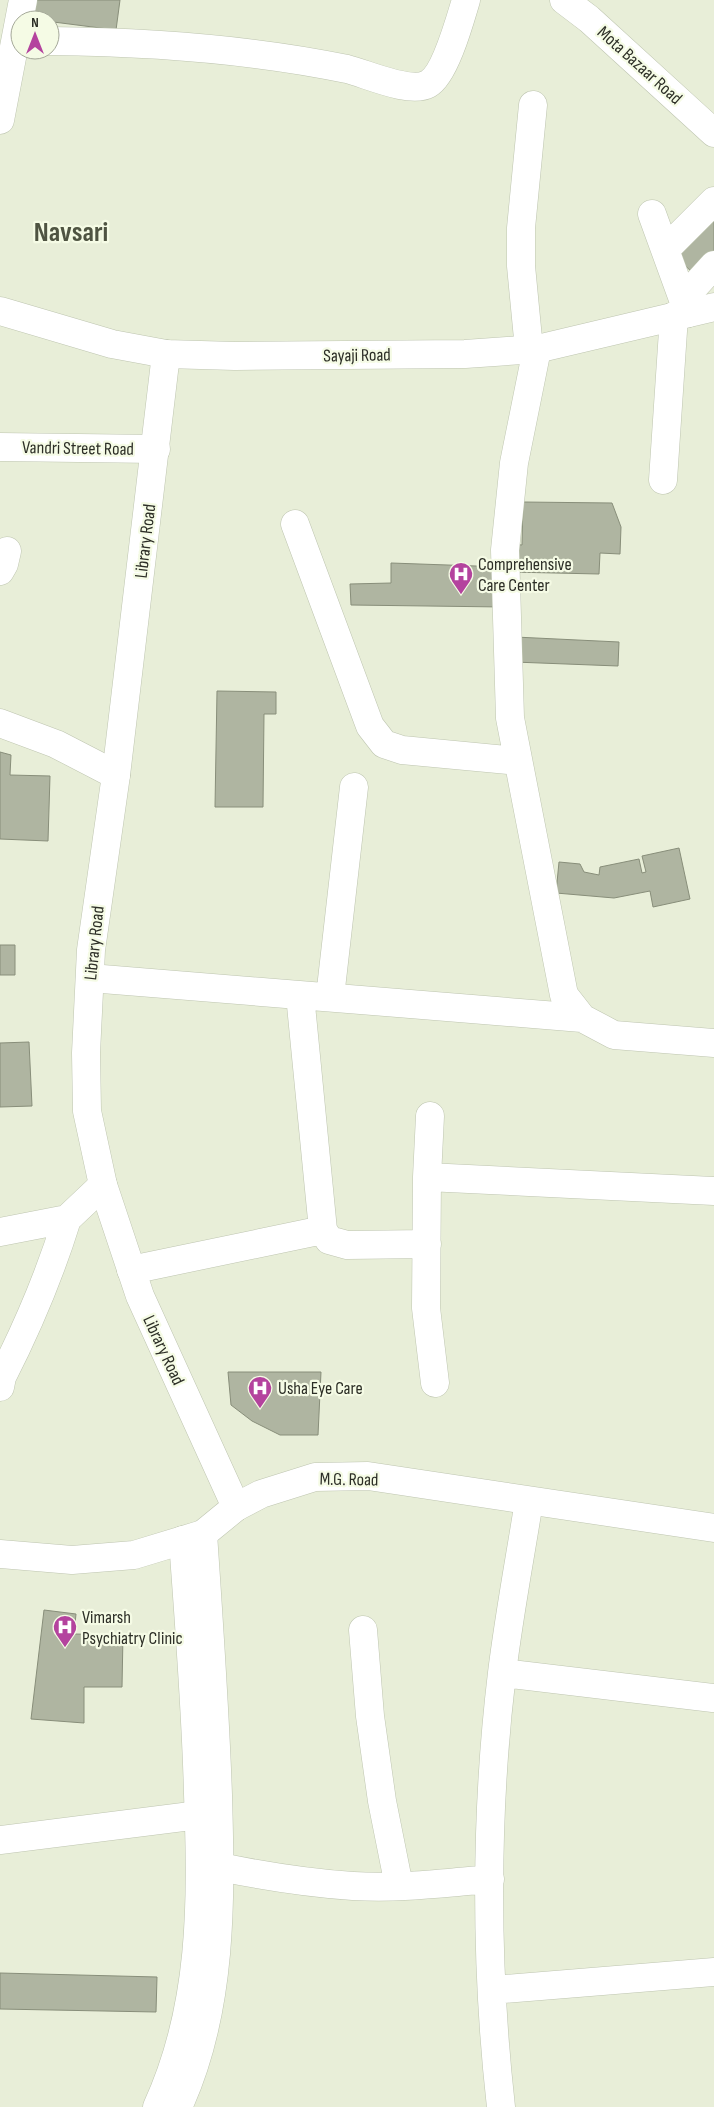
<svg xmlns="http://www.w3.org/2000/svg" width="714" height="2107" font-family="'Sofia Sans Condensed',sans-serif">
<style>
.building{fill:#afb5a1;stroke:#888e7a}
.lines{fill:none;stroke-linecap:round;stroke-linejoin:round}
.minor-casing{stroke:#bec5b0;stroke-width:29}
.tertiary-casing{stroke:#bec5b0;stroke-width:29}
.secondary-casing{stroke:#bec5b0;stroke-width:29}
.minor{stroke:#fff;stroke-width:28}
.tertiary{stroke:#fff;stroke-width:28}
.secondary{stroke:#fff;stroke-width:28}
.labels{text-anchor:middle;stroke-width:4.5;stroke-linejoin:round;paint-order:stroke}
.street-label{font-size:18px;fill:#2c2e26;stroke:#f5fbe5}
.poi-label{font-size:18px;fill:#2c2e26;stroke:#f5fbe5;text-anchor:start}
.town-label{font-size:28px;font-weight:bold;fill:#4f5442;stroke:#f5fbe5}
</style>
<rect width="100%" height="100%" fill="#e8eed8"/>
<!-- building -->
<path class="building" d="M33,0H120L116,30L30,19Z
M714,212V257L696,276L674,255Z
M523,502L612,503L621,527L620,554L600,553L599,574L510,572V544L522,545Z
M391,563L504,567L503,607L351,605L350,584L391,583Z
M515,637L619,642L618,666L514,662Z
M217,691L276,692V714H264L263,807H215Z
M0,752L11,755L10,775L50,776L48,841L0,839Z
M679,848L690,899L653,907L650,891L614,898L556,893L559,862L580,864L584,872L599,875L600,867L639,859L642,873L646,872L642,856Z
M0,945H15V975H0Z
M29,1042L32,1106L0,1107V1043Z
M228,1372H321L318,1435H280L252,1421L231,1405Z
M44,1610L76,1614L74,1634L123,1635L122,1687H84V1723L31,1719Z
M0,1973L157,1977L156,2012L0,2009Z"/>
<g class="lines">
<!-- minor casing -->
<g class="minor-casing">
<path id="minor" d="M50,41C149,42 250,49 347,69C367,74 410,94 428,84C445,75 460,20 466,0
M0,120L23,0
M652,214L688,313
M665,250L714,201
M683,299L714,265
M529,349L521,266V228L533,105
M537,349L514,463L505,550L510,718L564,995L582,1018L614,1035L714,1043
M0,447L156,449
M663,480L674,316
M295,524L370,726L384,744L402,750L518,761
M0,571L4,564L7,551
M0,723L56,744L116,775
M90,978L582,1018
M300,995L323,1230L329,1240L347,1245L427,1244
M330,997L354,787
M430,1116L427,1177L426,1308L435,1383
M427,1177L714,1191
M0,1232L67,1219L103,1185
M131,1270L323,1230
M0,1387L2,1377C28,1326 50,1274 67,1219
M363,1630L370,1716L382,1801L399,1886
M502,1673L713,1698
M0,1840L199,1815
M220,1867C264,1876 308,1883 353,1886C398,1889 445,1883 490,1879
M492,1990L714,1972
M501,2107C485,1965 485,1814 502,1673C509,1615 520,1558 529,1501"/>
</g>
<!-- tertiary casing -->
<g class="tertiary-casing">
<path id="tertiary" d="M564,0L589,19L714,133
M166,354L116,775L91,950L86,1053L87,1111L103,1185L140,1296L236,1507
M157,2107C203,2007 202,1902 198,1794C196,1710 189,1625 183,1540
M178,2107C223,2010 221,1899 218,1795C215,1708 209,1621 203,1534"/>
</g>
<!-- secondary casing -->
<g class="secondary-casing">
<path id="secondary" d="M0,311L112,344L166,354L235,356L465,354L537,349L714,307
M0,1554L72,1560L134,1555L203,1534L236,1507L261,1494L315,1477L368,1476L714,1528"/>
</g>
<!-- minor -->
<use href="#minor" class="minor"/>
<!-- tertiary -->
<use href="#tertiary" class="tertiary"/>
<!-- secondary -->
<use href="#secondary" class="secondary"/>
</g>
<!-- icons -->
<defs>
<g id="hospital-pin" transform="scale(1.25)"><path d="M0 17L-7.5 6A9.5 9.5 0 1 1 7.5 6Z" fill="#b4439e" stroke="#f5fbe5"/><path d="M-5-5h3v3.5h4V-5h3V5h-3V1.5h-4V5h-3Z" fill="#fff"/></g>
</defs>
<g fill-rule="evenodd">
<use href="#hospital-pin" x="461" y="574"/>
<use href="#hospital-pin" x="260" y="1388"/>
<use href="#hospital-pin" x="65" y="1627"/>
</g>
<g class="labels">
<!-- street labels -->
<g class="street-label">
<text transform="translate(640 65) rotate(42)" y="6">Mota Bazaar Road</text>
<text transform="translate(357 355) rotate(-1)" y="6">Sayaji Road</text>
<text transform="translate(78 448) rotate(1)" y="6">Vandri Street Road</text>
<text transform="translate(145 541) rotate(-83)" y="6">Library Road</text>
<text transform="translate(94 943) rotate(-84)" y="6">Library Road</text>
<text transform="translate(164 1350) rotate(65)" y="6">Library Road</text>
<text transform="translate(349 1479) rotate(1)" y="6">M.G. Road</text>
</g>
<!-- poi labels -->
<g class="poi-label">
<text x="478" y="570">Comprehensive<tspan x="478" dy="21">Care Center</tspan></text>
<text x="278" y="1394">Usha Eye Care</text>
<text x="82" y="1623">Vimarsh<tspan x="82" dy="21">Psychiatry Clinic</tspan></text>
</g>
<!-- town labels -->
<g class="town-label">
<text x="71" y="241">Navsari</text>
</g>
</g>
<!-- north arrow -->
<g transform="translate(35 35)"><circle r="24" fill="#f5fbe5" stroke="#a5a999"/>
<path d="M0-4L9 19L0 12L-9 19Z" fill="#b4439e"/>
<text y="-8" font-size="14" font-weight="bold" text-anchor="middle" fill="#2c2e26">N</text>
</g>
</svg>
